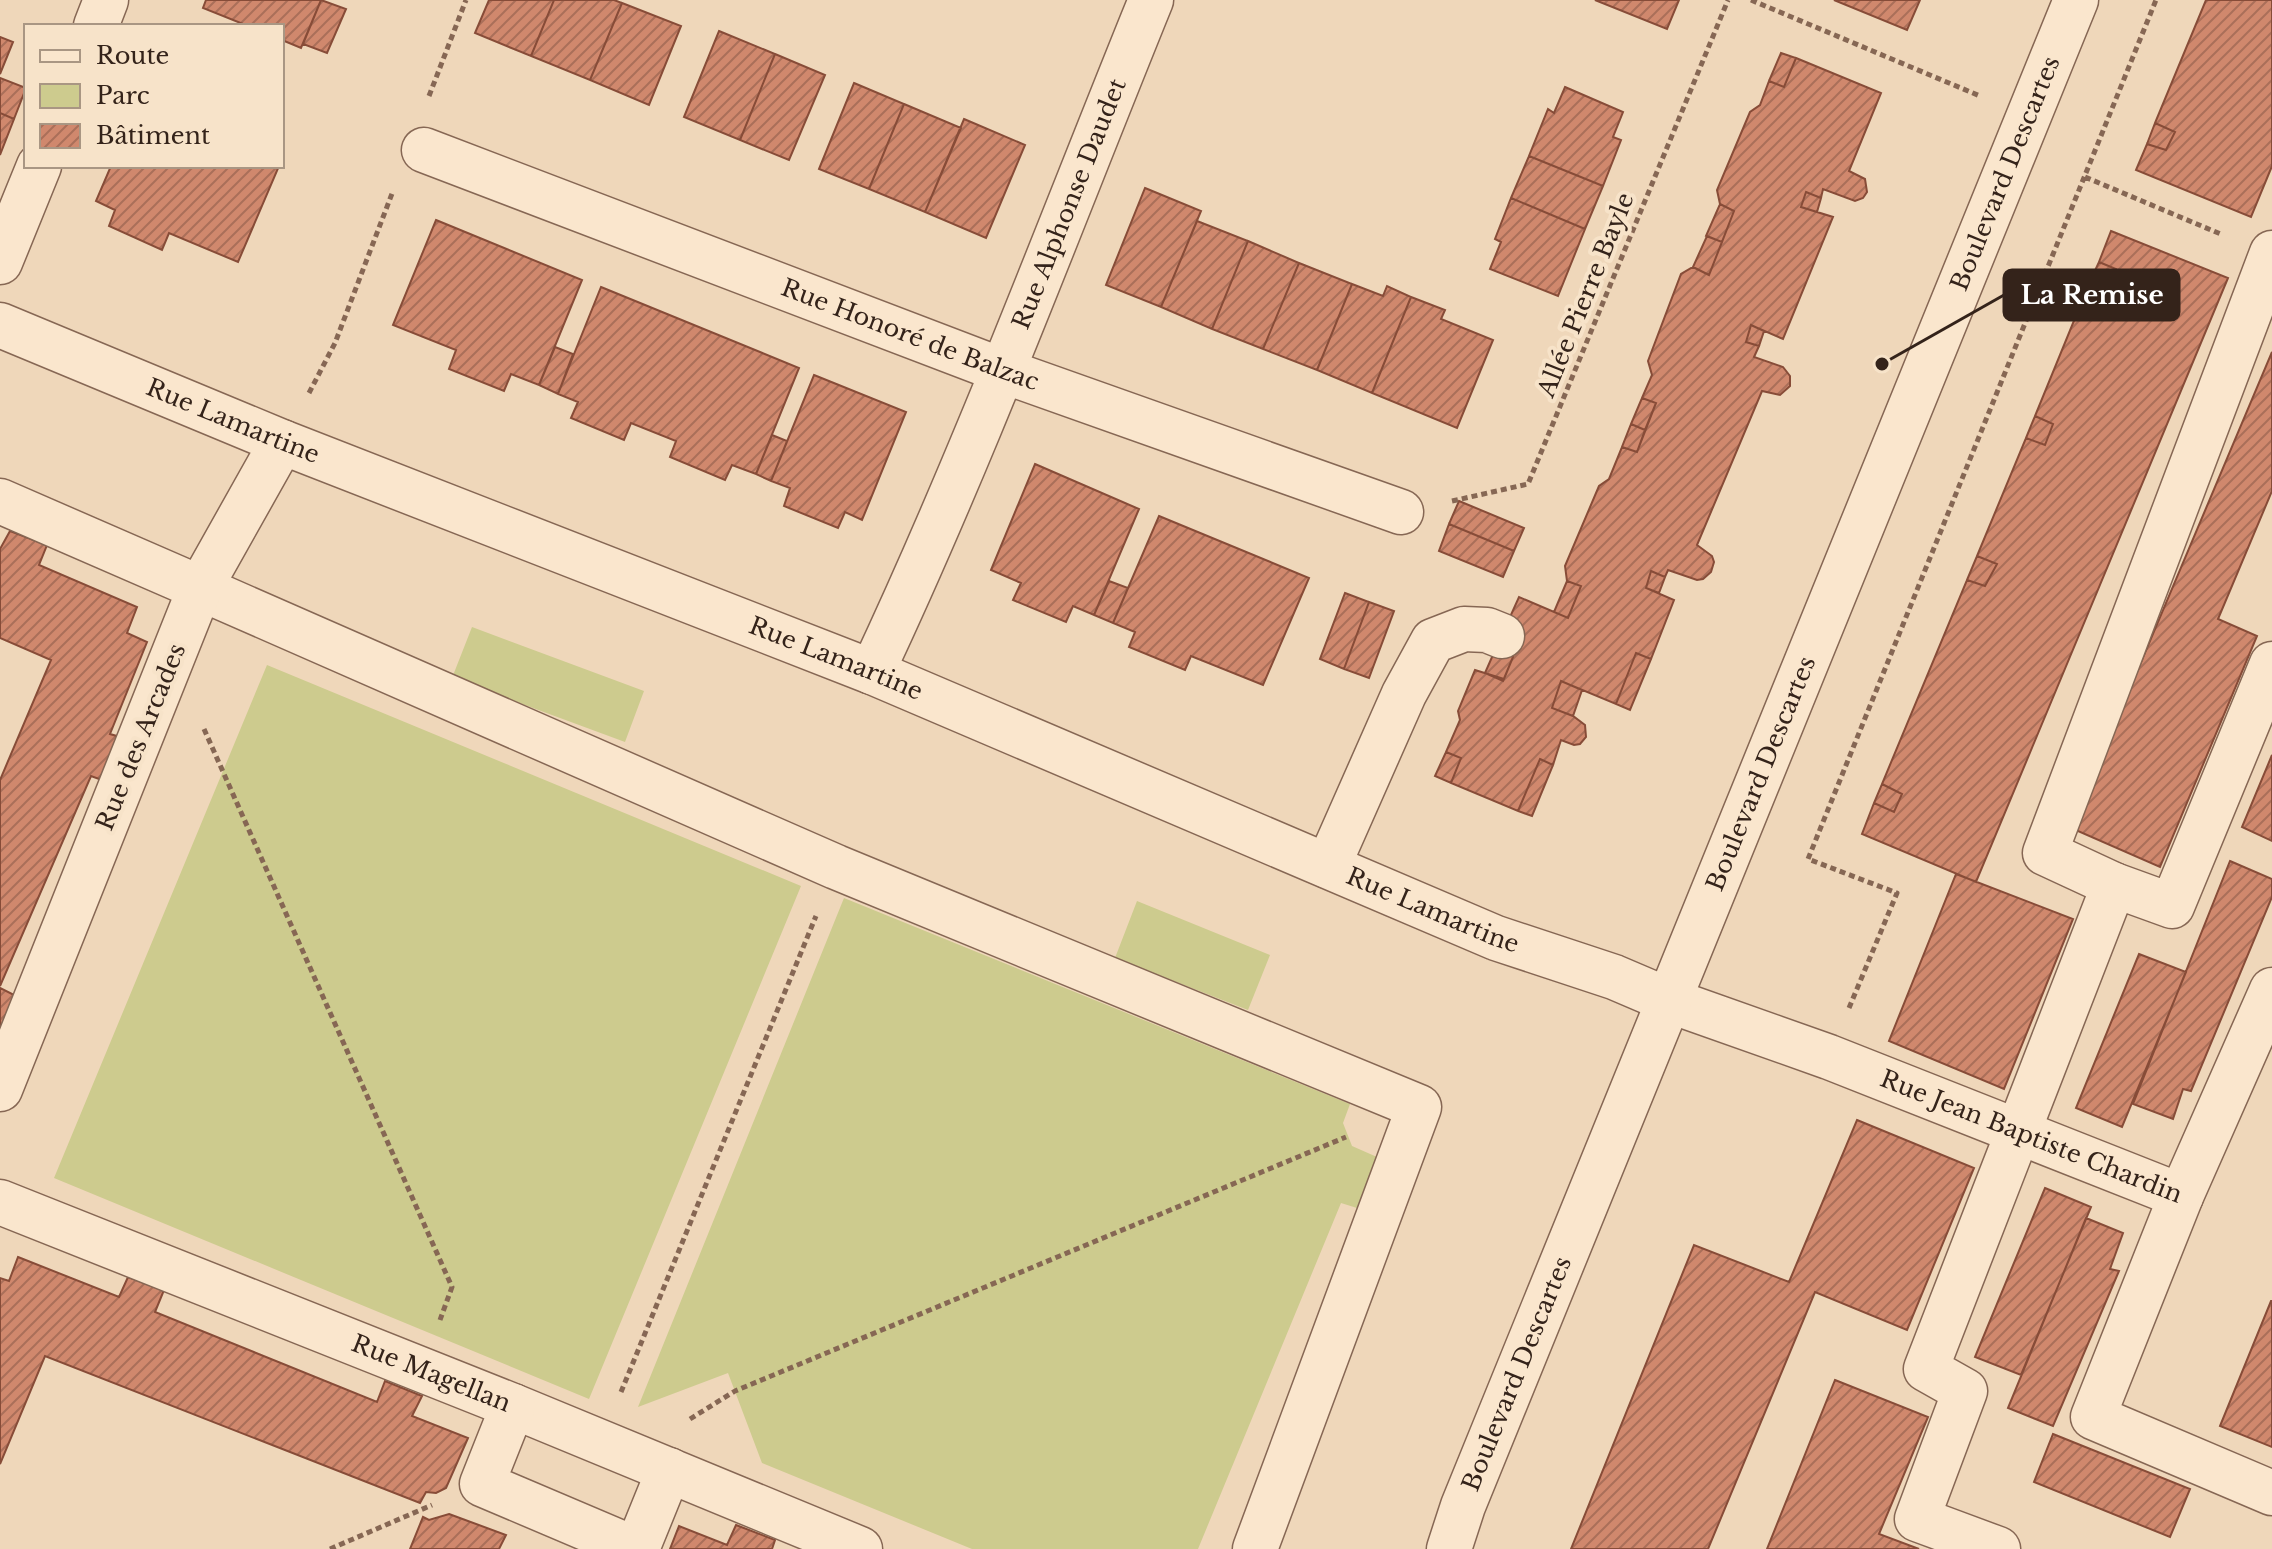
<svg xmlns="http://www.w3.org/2000/svg" width="2272" height="1549" font-family="'Libre Baskerville',serif">
<style>
.green{fill:#cdcb8e}
.building{fill:url(#building-hatch);stroke:#874c38;stroke-width:2}
.lines{fill:none;stroke-linecap:round;stroke-linejoin:round}
.minor-casing{stroke:#866754;stroke-width:47}
.path{stroke:#866754;stroke-width:5;stroke-dasharray:6 4;stroke-linecap:butt}
.minor{stroke:#fae6cd;stroke-width:44}
.labels{text-anchor:middle;stroke-width:8;stroke-linejoin:round;paint-order:stroke}
.street-label{font-size:24px;fill:#34231a;stroke:#f7e3c9}
.leader{fill:none;stroke:#34231a;stroke-width:3}
.callout-dot{fill:#34231a;stroke:#f7e3c9;stroke-width:3}
.callout{fill:#34231a;stroke:#34231a;stroke-width:3}
.callout-label{font-size:26px;text-anchor:middle;font-weight:bold;fill:#fff}
</style>
<defs>
<pattern id="building-hatch" width="6" height="6" patternUnits="userSpaceOnUse" patternTransform="scale(2)"><rect width="6" height="6" fill="#d0886d"/><path d="M-1 1l2-2M0 6l6-6M5 7l2-2" fill="none" stroke="#aa6f59"/></pattern>
</defs>
<rect width="100%" height="100%" fill="#efd7ba"/>
<!-- green -->
<path class="green" d="M472,627L644,691L625,742L452,678Z
M267,665L801,886L589,1399L54,1178Z
M844,898L1350,1104L1343,1123L1352,1146L1377,1157L1357,1208L1341,1203L1198,1549H972L762,1463L728,1373L638,1407Z
M1137,901L1270,955L1248,1010L1115,958Z"/>
<!-- building -->
<path class="building" d="M206,0H321L301,48L282,40V26H248L203,8Z
M321,0L346,9L327,53L303,44Z
M489,0H554L531,56L475,33Z
M554,0H614L622,3L590,80L531,56Z
M1595,0H1679L1667,29Z
M1834,0H1920L1907,30Z
M2206,0H2272V166L2251,217L2136,170L2147,144L2166,150L2175,132L2155,123Z
M622,3L681,26L649,105L590,80Z
M719,31L775,54L740,140L684,117Z
M0,37L13,42L0,74Z
M1781,53L1796,58L1784,87L1769,81Z
M775,54L825,75L789,160L740,140Z
M1796,58L1881,93L1849,171L1865,179L1867,192L1863,198L1855,201L1823,189L1821,198L1806,192L1801,207L1833,217L1783,339L1751,325L1746,342L1759,346L1754,357L1783,367L1790,376V386L1780,395L1762,391L1697,545L1712,556L1714,562L1711,572L1703,579L1697,580L1668,570L1665,577L1651,571L1646,588L1674,600L1651,659L1636,653L1616,704L1561,681L1552,708L1573,716L1585,725L1586,737L1580,744L1574,745L1561,740L1553,765L1540,759L1518,811L1451,783L1461,758L1446,752L1460,720L1458,711L1475,670L1504,679L1513,657L1496,648L1519,597L1568,618L1581,586L1567,581L1565,566L1599,486L1609,479L1622,447L1637,452L1656,403L1642,398L1652,375L1648,361L1681,274L1693,267L1709,275L1734,211L1720,204L1717,190L1750,112L1760,105L1769,81L1784,87Z
M0,78L26,88L14,119L0,113Z
M854,83L904,104L869,189L819,169Z
M1565,87L1623,112L1613,137L1621,140L1603,186L1529,156L1548,109L1554,113Z
M904,104L961,128L925,212L869,189Z
M0,113L14,119L0,155Z
M964,119L1025,145L986,238L925,212Z
M2155,123L2175,132L2166,150L2147,144Z
M1529,156L1603,186L1585,229L1511,198Z
M111,166H279L238,262L169,233L162,250L109,226L115,210L96,201Z
M1145,188L1201,211L1161,307L1106,285Z
M1806,192L1821,198L1817,212L1801,207Z
M1511,198L1585,229L1558,296L1490,269L1501,242L1495,239Z
M1720,204L1734,211L1722,242L1706,236Z
M436,220L582,280L539,385L511,374L504,391L449,369L456,350L393,325Z
M1197,221L1248,241L1212,329L1161,307Z
M2111,231L2228,278L1976,882L1862,834L1874,803L1894,812L1902,794L1882,784L1967,580L1985,586L1997,564L1977,556L2026,438L2045,445L2053,424L2035,416L2091,279L2111,286L2116,269L2099,262Z
M1707,236L1722,242L1709,275L1693,267Z
M1248,241L1299,263L1263,349L1212,329Z
M2099,262L2116,269L2111,286L2091,279Z
M1299,263L1352,284L1317,370L1263,349Z
M1352,284L1383,296L1387,286L1411,297L1372,393L1317,370Z
M601,287L799,368L756,474L732,465L725,480L670,457L676,441L631,423L624,440L571,418L578,402L558,394Z
M1411,297L1445,310L1441,319L1493,340L1457,428L1372,393Z
M1751,325L1764,331L1759,346L1746,342Z
M555,347L573,354L558,394L539,385Z
M2272,352V491L2218,619L2257,636L2160,867L2071,828Z
M814,375L906,412L862,520L845,512L838,528L784,506L790,488L771,481Z
M1642,398L1656,403L1645,430L1631,424Z
M2035,416L2053,424L2045,445L2026,438Z
M1631,424L1645,430L1637,452L1622,447Z
M772,435L787,441L771,481L756,474Z
M1035,464L1139,509L1094,615L1073,606L1066,622L1013,600L1021,583L991,570Z
M1459,501L1524,528L1514,551L1449,524Z
M1159,516L1309,578L1263,685L1191,656L1185,670L1129,647L1135,632L1113,623Z
M1449,524L1514,551L1503,577L1439,551Z
M10,531L47,545L39,565L137,607L127,633L147,642L110,734L127,739L110,783L91,776L0,986V780L51,660L0,638V549Z
M1977,556L1997,564L1985,586L1967,580Z
M1651,571L1665,577L1659,593L1646,588Z
M1109,581L1128,588L1113,623L1094,615Z
M1567,581L1581,586L1568,618L1554,612Z
M1345,593L1369,602L1344,669L1320,659Z
M1369,602L1394,611L1369,678L1344,669Z
M1496,648L1513,657L1503,681L1485,673Z
M1636,653L1651,659L1630,710L1616,704Z
M1561,681L1582,690L1573,716L1552,708Z
M1446,752L1461,758L1451,783L1435,776Z
M2272,755V841L2242,827Z
M1540,759L1553,765L1532,816L1518,811Z
M1882,784L1902,794L1894,812L1874,803Z
M2230,861L2272,879V897L2191,1091L2183,1089L2173,1119L2133,1104Z
M1956,874L2073,919L2004,1089L1889,1041Z
M2139,954L2186,972L2122,1127L2076,1108Z
M0,988L18,997L0,1034Z
M1857,1120L1974,1168L1907,1330L1815,1292L1708,1549H1571L1694,1245L1789,1282Z
M2045,1188L2091,1207L2021,1375L1975,1357Z
M2086,1218L2123,1233L2110,1269L2119,1271L2053,1426L2008,1408Z
M18,1257L119,1297L128,1277L164,1290L155,1312L377,1402L385,1381L422,1396L412,1416L468,1438L446,1488L436,1493L426,1492L420,1503L45,1356L0,1464V1278L9,1281Z
M2271,1301H2272V1447L2220,1426Z
M1835,1380L1928,1417L1879,1534L1919,1549H1767Z
M2053,1434L2190,1489L2170,1537L2034,1482Z
M449,1514L506,1535L499,1549H410L423,1517L429,1520Z
M736,1525L775,1540L772,1549H670L679,1526L727,1545Z"/>
<g class="lines">
<!-- minor casing -->
<g class="minor-casing">
<g id="minor">
<path d="M96,26L106,0"/>
<path id="s1" d="M424,150L1001,370L1401,512"/>
<path d="M0,262L39,166"/>
<path id="s2" d="M0,325L282,442L872,672L1496,938L1614,977L1668,1000L1829,1057L2181,1196L2272,990"/>
<path d="M282,442L200,588L836,867L1419,1107L1255,1549"/>
<path d="M0,501L200,588L0,1089"/>
<path id="s3" d="M872,672C975,453 1060,224 1151,0"/>
<path d="M1328,866L1404,694L1433,641L1464,629L1487,630L1502,636"/>
<path d="M2114,885L2045,853L2272,253"/>
<path d="M2181,1196L2093,1417L2272,1493"/>
<path id="s4" d="M0,1202L513,1406L860,1549"/>
<path d="M513,1406L482,1484L635,1549"/>
<path d="M637,1549L669,1470"/>
<path id="s5" d="M1449,1549L1463,1506L2076,0"/>
<path d="M1998,1549L1917,1519L1965,1391L1926,1369L2114,885L2172,906L2272,664"/>
</g>
</g>
<!-- path -->
<path class="path" d="M1751,0L1980,96
M429,96L466,0
M2085,177L2223,235
M309,393L335,343L393,191
M1452,501L1528,484L1728,0
M204,729L452,1287L440,1320
M1849,1008L1897,893L1808,859L2156,0
M621,1392L816,916
M690,1419L735,1391L1346,1137
M330,1549L432,1505"/>
<!-- minor -->
<use href="#minor" class="minor"/>
</g>
<g class="labels">
<!-- street labels -->
<g class="street-label">
<text dy="8" stroke="none"><textPath href="#s5" startOffset="1484">Boulevard Descartes</textPath></text>
<text dy="8" stroke="none"><textPath href="#s3" startOffset="508">Rue Alphonse Daudet</textPath></text>
<text transform="translate(1586 295) rotate(-68)" y="8">Allée Pierre Bayle</text>
<text dy="8" stroke="none"><textPath href="#s1" startOffset="520">Rue Honoré de Balzac</textPath></text>
<text dy="8" stroke="none"><textPath href="#s2" startOffset="252">Rue Lamartine</textPath></text>
<text dy="8" stroke="none"><textPath href="#s2" startOffset="900">Rue Lamartine</textPath></text>
<text transform="translate(141 737) rotate(-68)" y="8">Rue des Arcades</text>
<text dy="8" stroke="none"><textPath href="#s5" startOffset="836">Boulevard Descartes</textPath></text>
<text dy="8" stroke="none"><textPath href="#s2" startOffset="1548">Rue Lamartine</textPath></text>
<text dy="8" stroke="none"><textPath href="#s2" startOffset="2188">Rue Jean Baptiste Chardin</textPath></text>
<text dy="8" stroke="none"><textPath href="#s4" startOffset="464">Rue Magellan</textPath></text>
<text dy="8" stroke="none"><textPath href="#s5" startOffset="188">Boulevard Descartes</textPath></text>
</g>
</g>
<!-- callouts -->
<path class="leader" d="M1882 364L2004 295"/>
<circle class="callout-dot" cx="1882" cy="364" r="8"/>
<rect class="callout" x="2004" y="270" width="175" height="50" rx="8"/>
<g class="callout-label">
<text x="2092" y="304">La Remise</text>
</g>
<!-- legend -->
<rect x="24" y="24" width="260" height="144" fill="#f7e3c9" stroke="#a99683" stroke-width="2"/>
<rect x="40" y="50" width="40" height="12" fill="#fae6cd" stroke="#a99683" stroke-width="2"/>
<text x="96" y="64" font-size="24" fill="#34231a">Route</text>
<rect x="40" y="84" width="40" height="24" fill="#cdcb8e" stroke="#a99683" stroke-width="2"/>
<text x="96" y="104" font-size="24" fill="#34231a">Parc</text>
<rect x="40" y="124" width="40" height="24" fill="url(#building-hatch)" stroke="#a99683" stroke-width="2"/>
<text x="96" y="144" font-size="24" fill="#34231a">Bâtiment</text>
</svg>
